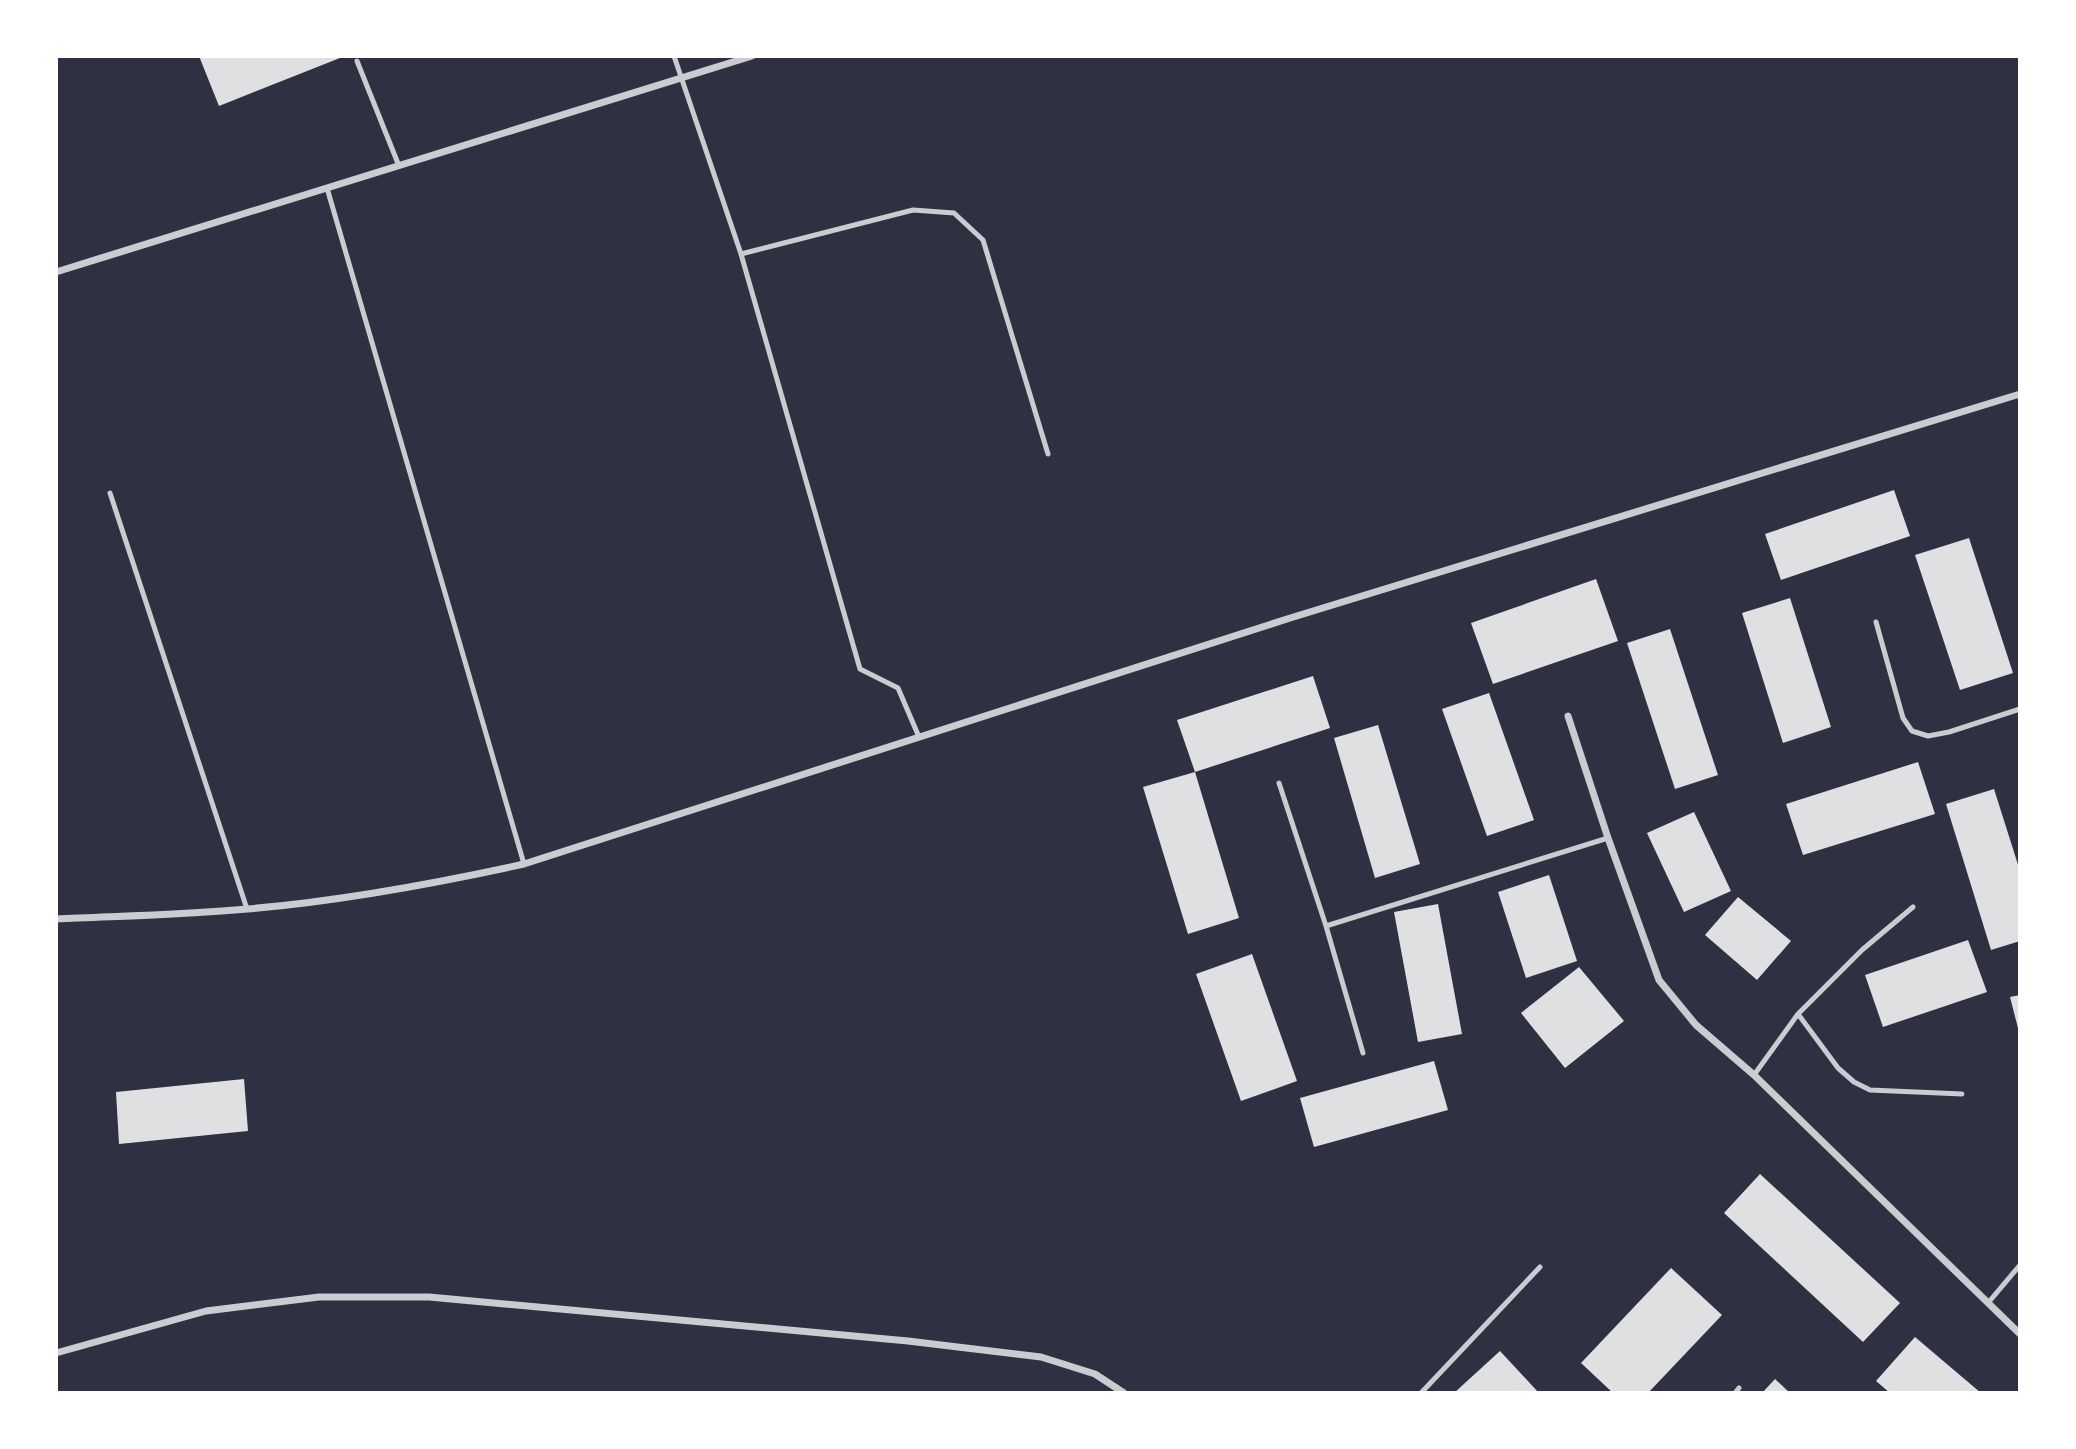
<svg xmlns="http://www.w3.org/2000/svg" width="2076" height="1449" font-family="'Roboto Condensed',sans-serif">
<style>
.building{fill:#e0e0e3}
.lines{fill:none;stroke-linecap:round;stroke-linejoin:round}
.service{stroke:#caccd0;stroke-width:5}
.minor{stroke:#caccd0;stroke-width:7}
</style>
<rect width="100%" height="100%" fill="#2d3142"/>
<!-- building -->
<path class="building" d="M199,56H345L219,106Z
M1894,490L1910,536L1781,580L1765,534Z
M1969,538L2013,673L1960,690L1915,555Z
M1596,579L1618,641L1493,684L1471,623Z
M1790,598L1831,727L1783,743L1742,613Z
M1670,629L1718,775L1675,789L1627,643Z
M1313,676L1330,728L1195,772L1177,720Z
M1489,693L1534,820L1487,836L1442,709Z
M1378,725L1420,864L1375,878L1334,738Z
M1918,762L1935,814L1803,855L1786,804Z
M1195,772L1239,918L1188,934L1143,787Z
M1994,789L2020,871V941L1991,950L1946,804Z
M1694,812L1731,891L1684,912L1647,833Z
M1549,875L1577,961L1526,978L1498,892Z
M1738,897L1791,941L1757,980L1705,935Z
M1438,904L1462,1034L1418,1042L1394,912Z
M1968,940L1987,992L1883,1027L1865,975Z
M1252,954L1297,1081L1241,1101L1196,974Z
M1579,967L1624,1021L1565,1068L1521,1013Z
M2020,995V1031L2019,1032L2010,997Z
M1434,1061L1448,1110L1314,1147L1300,1098Z
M244,1079L248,1131L119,1144L116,1092Z
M1760,1174L1900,1303L1863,1342L1724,1213Z
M1671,1268L1722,1315L1648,1393H1613L1581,1363Z
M1915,1337L1981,1393H1890L1876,1381Z
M1500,1351L1539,1393H1454Z
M1775,1379L1790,1393H1762Z"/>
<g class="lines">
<!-- service -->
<path class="service" d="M674,56L741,254L860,669L898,688L919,737
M357,61L399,166
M327,188L524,864
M741,254L913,210L954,213L983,240L1048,454
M110,493L247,909
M1876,622L1903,718L1912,731L1928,736L1949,732L2020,709
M1279,783L1326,926L1363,1053
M1326,926L1608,838
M1798,1014L1838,1068L1854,1082L1870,1090L1962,1094
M1754,1075L1798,1014L1862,950L1913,907
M1988,1303L2020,1265
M1421,1393L1540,1267
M1735,1393L1739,1388"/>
<!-- minor -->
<path class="minor" d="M56,272L752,56
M1568,716L1608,838L1659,980L1696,1025L1754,1075L2020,1334
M56,919C120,916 184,915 247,909C341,901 433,884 524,864L1287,619L2020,394
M56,1353L206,1311L319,1297H429L908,1341L1041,1357L1095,1374L1124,1393"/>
</g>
<!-- border -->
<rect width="2076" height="1449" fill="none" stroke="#ffffff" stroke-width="116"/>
</svg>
